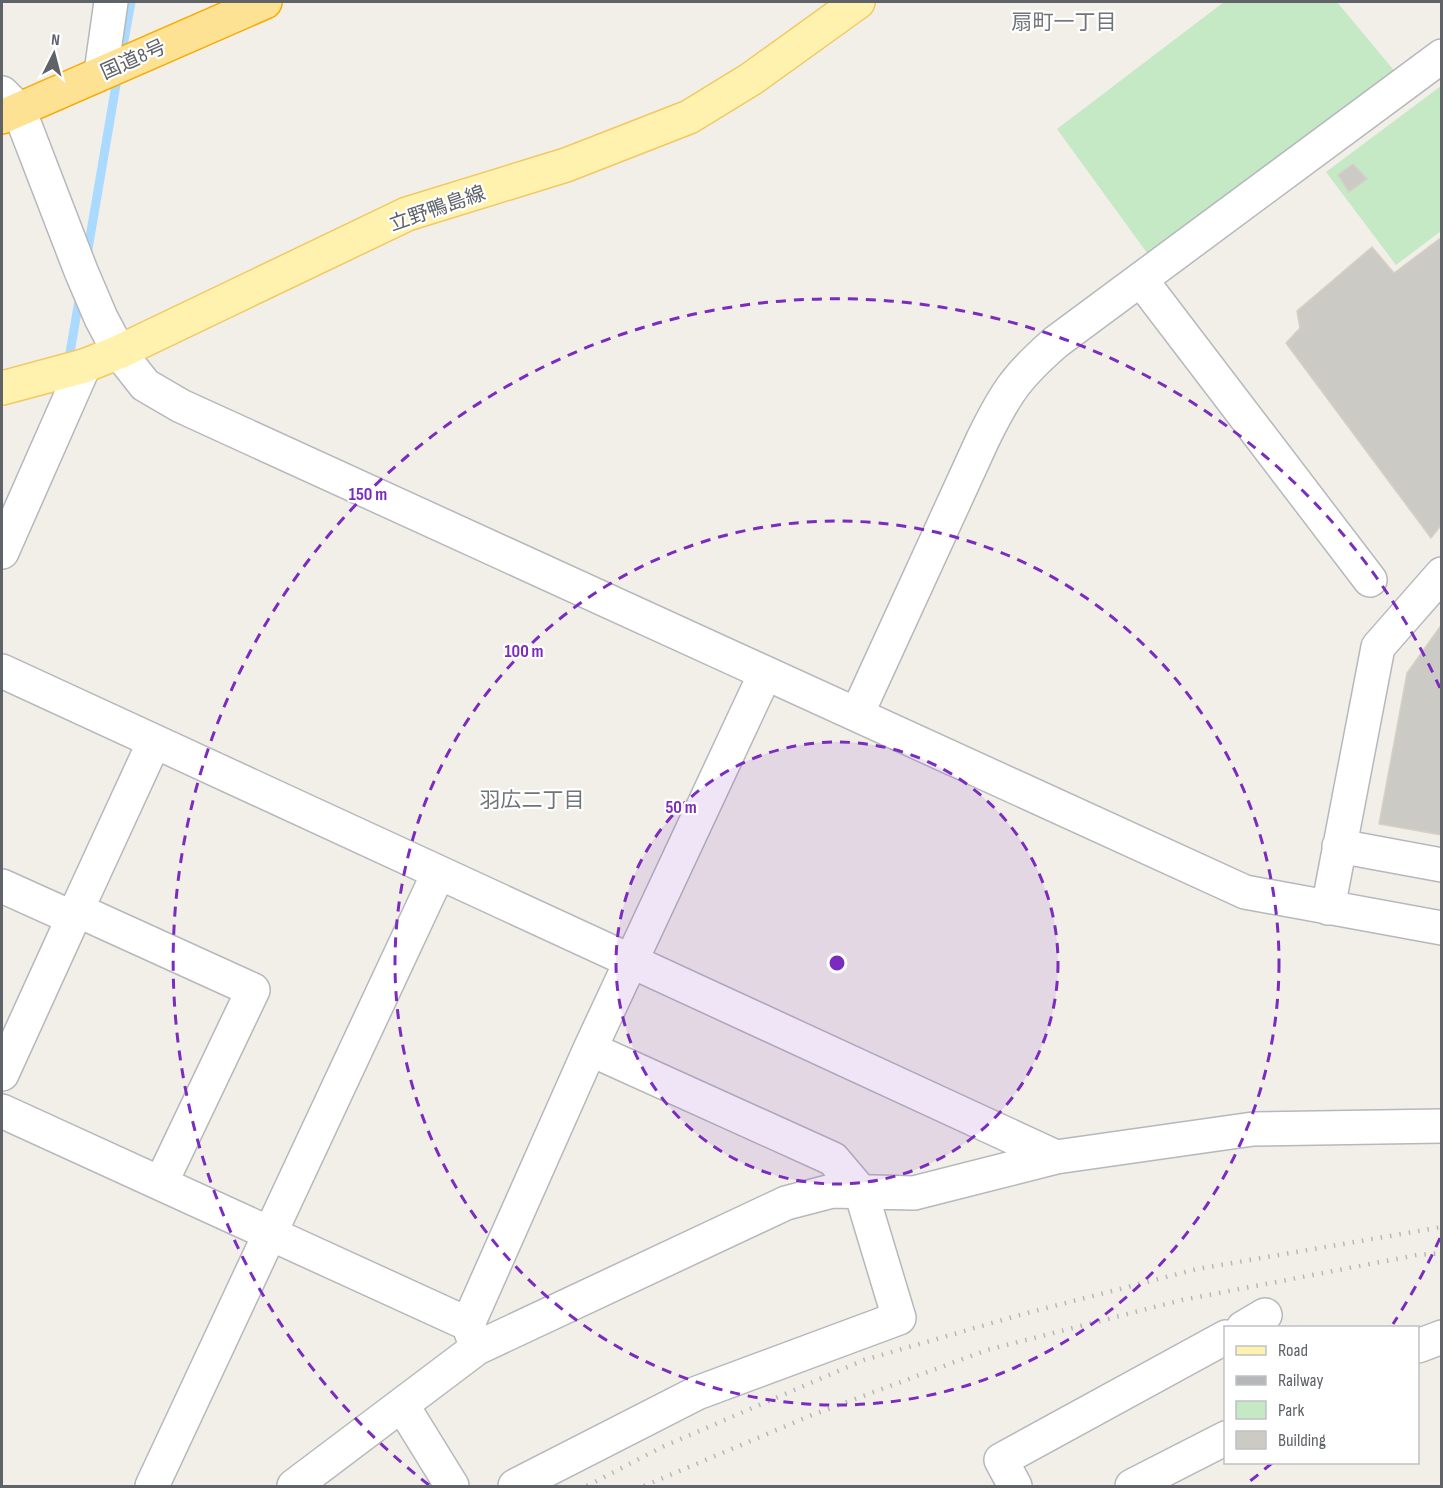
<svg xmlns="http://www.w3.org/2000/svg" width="1443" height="1488" font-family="'Sofia Sans Condensed','Noto Sans JP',sans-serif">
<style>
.green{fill:#c5e8c5}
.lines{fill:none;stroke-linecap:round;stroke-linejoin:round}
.stream{stroke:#aadaff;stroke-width:9}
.building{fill:#cccac5;stroke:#d6d1c6;stroke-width:1.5}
.minor-casing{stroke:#b5b8bc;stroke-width:36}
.major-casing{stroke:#f2c960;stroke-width:36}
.highway-casing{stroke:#f9ab00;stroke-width:36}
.minor{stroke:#fff;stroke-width:33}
.major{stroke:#fff2af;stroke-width:33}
.highway{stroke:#fde293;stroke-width:33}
.rail{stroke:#b6b7b8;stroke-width:4.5;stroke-dasharray:1.5 8;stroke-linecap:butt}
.ring{fill:none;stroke:#7b2cbf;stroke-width:3;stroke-dasharray:10 8}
.labels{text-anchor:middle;stroke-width:4.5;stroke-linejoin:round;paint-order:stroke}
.street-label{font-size:20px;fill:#5f6368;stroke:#fff}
.neighbourhood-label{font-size:21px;fill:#70757a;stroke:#fff}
.centre{fill:#7b2cbf;stroke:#fff;stroke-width:3}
.ring-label{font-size:18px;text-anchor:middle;font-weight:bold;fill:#7b2cbf;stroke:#fff;stroke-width:4.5;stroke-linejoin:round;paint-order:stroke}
</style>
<rect width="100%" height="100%" fill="#f1efe8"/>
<!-- green -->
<path class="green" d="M1224,2H1337L1402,80L1158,268L1057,129Z
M1441,86V231L1396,265L1326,172Z"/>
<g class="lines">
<!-- stream -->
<path class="stream" d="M121,57L131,2
M87,255L118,73
M68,364L80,295"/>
</g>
<!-- building -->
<path class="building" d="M1353,164L1367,179L1349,192L1338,175Z
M1442,237V524L1431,538L1286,343L1300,328L1297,311L1372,247L1394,273Z
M1442,624V835L1379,824L1407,673Z"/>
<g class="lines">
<!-- minor casing -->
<g class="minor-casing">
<path id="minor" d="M101,72L111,2
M2,93L19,110L81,271L101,318L119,352L145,385L181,406L1245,892L1442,928
M1141,280L1370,580
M2,552L84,366
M2,671L1056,1157
M857,714L983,439C1006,392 1017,376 1056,342L1442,56
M1339,846L1442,865
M2,886L73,918L154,742
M1328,908L1378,647L1442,574
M77,910L253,990L161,1183
M2,1074L73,918
M2,1111L468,1324
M1243,1328L1265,1315
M1418,1346L1442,1337
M477,1348L468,1324L590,1049L765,674
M402,1405L452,1486
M152,1486L438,874
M294,1486L477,1348L786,1203L832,1191L914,1193L1056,1157L1253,1129L1442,1126
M515,1486L697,1393L899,1318L861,1192L833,1159L590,1049
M1015,1486L1001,1460L1226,1337
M1132,1486L1226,1438"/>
</g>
<!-- major casing -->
<g class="major-casing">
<path id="major" d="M2,388L84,366L119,352L407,214L566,165L689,117L751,79L858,2"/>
</g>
<!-- highway casing -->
<g class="highway-casing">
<path id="highway" d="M2,117L265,2"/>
</g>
<!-- minor -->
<use href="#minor" class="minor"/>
<!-- major -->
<use href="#major" class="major"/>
<!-- highway -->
<use href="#highway" class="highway"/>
<!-- rail -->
<path class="rail" d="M587,1486L662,1447L864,1360L1023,1314L1197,1269L1442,1227
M644,1486L812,1415L987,1350L1182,1300L1417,1255L1442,1253"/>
</g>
<!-- distance rings -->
<circle cx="837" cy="963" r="221" fill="#7b2cbf" fill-opacity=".12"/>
<g class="ring">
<circle cx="837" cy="963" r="221"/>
<circle cx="837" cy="963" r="442"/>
<path d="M1440 1238A663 663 0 0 1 1393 1324M1272 1463A663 663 0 0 1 1245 1485M429 1485A663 663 0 1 1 1440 688"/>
</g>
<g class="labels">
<!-- street labels -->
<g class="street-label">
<text transform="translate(133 59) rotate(-24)" y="7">国道8号</text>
<text transform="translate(437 208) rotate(-19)" y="7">立野鴨島線</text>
</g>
<!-- neighbourhood labels -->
<g class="neighbourhood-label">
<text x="1064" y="29">扇町一丁目</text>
<text x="532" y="807">羽広二丁目</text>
</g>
</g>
<circle cx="837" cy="963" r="9" class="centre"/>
<g class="ring-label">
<text x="368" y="500">150 m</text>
<text x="524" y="657">100 m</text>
<text x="681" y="813">50 m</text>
</g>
<!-- border -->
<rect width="1443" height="1488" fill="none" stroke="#5f6368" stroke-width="6"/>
<!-- legend -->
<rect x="1224" y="1326" width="195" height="138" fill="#ffffff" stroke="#bfc1c3" stroke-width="1.5"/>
<rect x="1236" y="1346" width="30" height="9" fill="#fff2af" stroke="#bfc1c3" stroke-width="1.5"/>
<text x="1278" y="1356" font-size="18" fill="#5f6368">Road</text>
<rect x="1236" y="1376" width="30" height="9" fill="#b6b7b8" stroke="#bfc1c3" stroke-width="1.5"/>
<text x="1278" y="1386" font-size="18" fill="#5f6368">Railway</text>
<rect x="1236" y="1401" width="30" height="18" fill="#c5e8c5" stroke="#bfc1c3" stroke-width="1.5"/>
<text x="1278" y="1416" font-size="18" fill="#5f6368">Park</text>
<rect x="1236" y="1431" width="30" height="18" fill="#cccac5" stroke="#bfc1c3" stroke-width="1.5"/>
<text x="1278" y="1446" font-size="18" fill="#5f6368">Building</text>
<!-- north arrow -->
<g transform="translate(54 54) rotate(6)" stroke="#ffffff" stroke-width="4.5" paint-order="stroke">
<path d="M0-4.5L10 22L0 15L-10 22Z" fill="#5f6368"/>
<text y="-9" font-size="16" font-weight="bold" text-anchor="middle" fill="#5f6368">N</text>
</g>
</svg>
